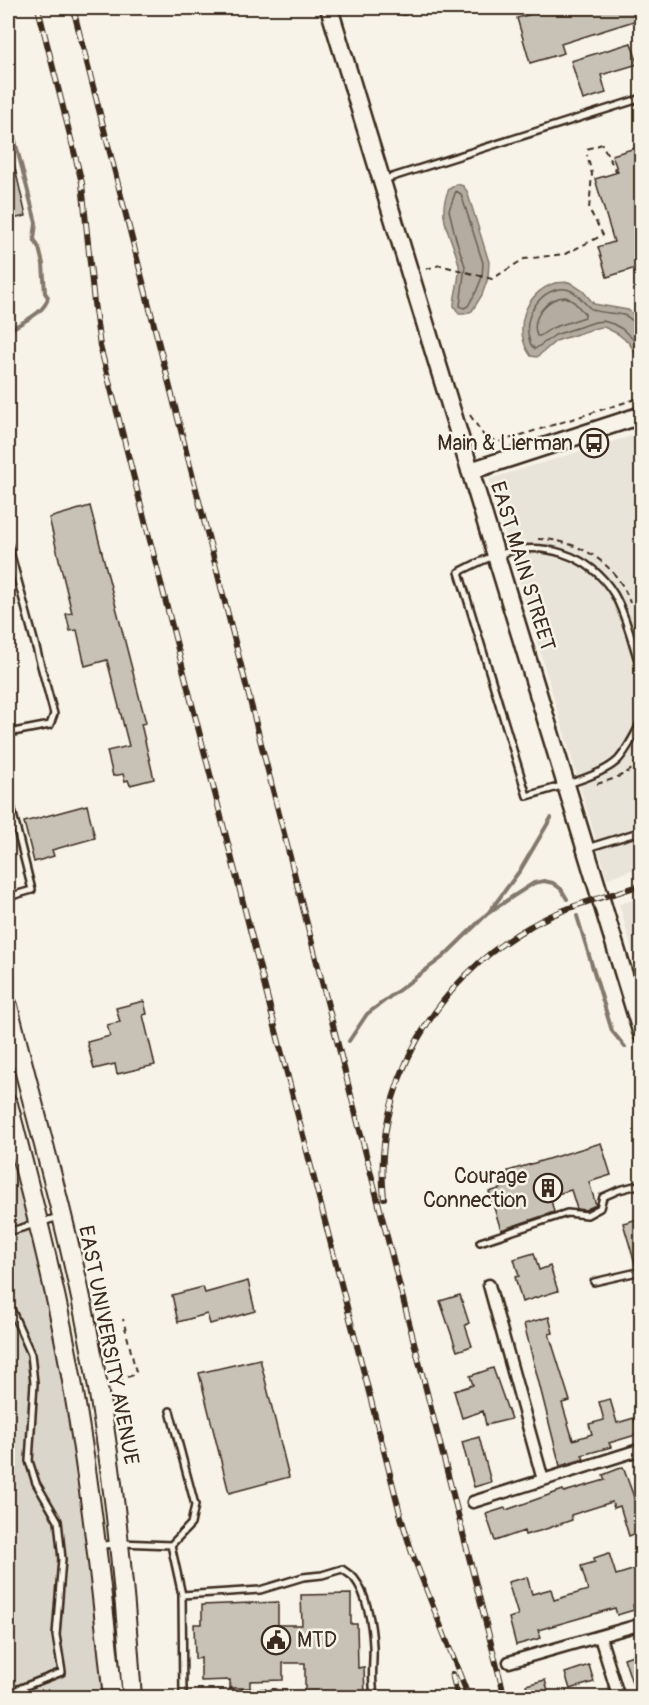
<svg xmlns="http://www.w3.org/2000/svg" width="649" height="1705" font-family="Pangolin,sans-serif">
<style>
.built{fill:#e9e4d9}
.green{fill:#dbd6cb;stroke:#8b8074;stroke-width:1.5}
.water{fill:#b4aca0;stroke:#84786c;stroke-width:1.5}
.lines{fill:none;stroke-linecap:round;stroke-linejoin:round}
.shore{stroke:#6b5e52;stroke-width:1.5}
.stream{stroke:#84786c;stroke-width:4}
.building{fill:#c8c1b6;stroke:#3b2a1e;stroke-width:1.5}
.lane-casing{stroke:#3b2a1e;stroke-width:10}
.street-casing{stroke:#3b2a1e;stroke-width:15}
.secondary-casing{stroke:#3b2a1e;stroke-width:21}
.primary-casing{stroke:#3b2a1e;stroke-width:22}
.path{stroke:#3b2a1e;stroke-width:2;stroke-dasharray:6 4.5;stroke-linecap:butt}
.lane{stroke:#f7f3e8;stroke-width:5}
.street{stroke:#f7f3e8;stroke-width:10}
.secondary{stroke:#f7f3e8;stroke-width:16}
.primary{stroke:#f7f3e8;stroke-width:18}
.rail-casing{stroke:#3b2a1e;stroke-width:6}
.rail{stroke:#f7f3e8;stroke-width:4;stroke-dasharray:11;stroke-linecap:butt}
.labels{text-anchor:middle;stroke-width:5;stroke-linejoin:round;paint-order:stroke}
.poi-label{font-size:21px;fill:#3b2a1e;stroke:#f7f3e8;text-anchor:end}
.street-label{font-size:21px;fill:#3b2a1e;stroke:#f7f3e8}
</style>
<rect width="100%" height="100%" fill="#f7f3e8"/>
<filter id="ink" filterUnits="userSpaceOnUse"><feTurbulence type="fractalNoise" baseFrequency=".0167" numOctaves="2"/><feDisplacementMap in="SourceGraphic" scale="12" xChannelSelector="R" yChannelSelector="G"/><feConvolveMatrix kernelMatrix="1 2 1 2 8 2 1 2 1" color-interpolation-filters="sRGB"/></filter>
<g filter="url(#ink)">
<!-- built -->
<path class="built" d="M641,433V867L607,878L489,479Z
M641,898H642L641,981L619,904Z"/>
<!-- green -->
<path class="green" d="M8,1104L58,1307L113,1697H8Z"/>
<!-- water -->
<path class="water" d="M457,184L463,186L467,191L489,262L488,278L482,295L472,311L465,314H459L454,306C454,294 461,275 459,265C453,237 435,218 449,189Z
M569,282L583,291L594,304L628,310L641,320V361L629,343L618,334L604,327L596,328L556,341L537,357L531,356C512,331 524,293 555,283C559,282 564,283 569,282Z"/>
<g class="lines">
<!-- shore -->
<path class="shore" d="M456,191L461,194L483,263L482,277L476,292L468,306L464,308L460,306L465,266L456,239L449,210Z
M566,297L574,302L585,314V317L552,328L540,336H537C530,318 547,297 566,297Z
M642,324C634,324 632,319 626,316C615,311 599,315 590,308C580,300 575,287 560,289C538,292 523,318 529,338C530,344 531,346 535,349L555,335L595,322L603,321L613,324L622,329L634,340L642,353"/>
<!-- stream -->
<path class="stream" d="M8,131L13,133L36,223L34,239L39,248L43,264L45,293L48,297C46,313 20,323 8,331
M489,912L521,869L551,818
M577,916L612,1031L625,1047
M349,1041L367,1014L443,957L487,914L512,897L534,883L544,881L553,883L561,889L567,899"/>
</g>
<!-- building -->
<path class="building" d="M553,8H642V15L635,16L637,20L561,44L564,53L530,63L517,18Z
M631,43L638,64L601,75L606,93L583,100L571,61Z
M642,146V266L607,277L598,247L614,242L595,179L618,172L612,155Z
M8,155H12L26,216L8,220Z
M90,506L146,723L141,724L154,779L130,785L128,780L125,781L123,774L113,776L107,751L129,746L107,660L85,666L77,630L70,631L66,614L72,613L49,518Z
M87,805L95,838L52,850L54,856L34,862L24,822Z
M144,1001L147,1014L143,1015L155,1065L117,1074L115,1064L94,1069L87,1042L110,1036L107,1025L120,1022L116,1008Z
M601,1143L611,1175L589,1182L596,1205L585,1210L577,1209L571,1190L550,1196L554,1212L501,1230L489,1192L512,1185L508,1171Z
M642,1218V1266L636,1267L623,1223Z
M534,1253L539,1270L550,1266L558,1291L522,1302L515,1277L519,1276L514,1259Z
M248,1281L255,1311L210,1324L207,1314L178,1322L172,1295L203,1287L205,1293Z
M460,1295L469,1323L465,1325L472,1346L457,1351L440,1301Z
M549,1317L553,1333L549,1334L570,1401L562,1403L573,1440L592,1434L589,1424L604,1420L599,1402L610,1399L617,1423L634,1418L639,1434L609,1443L611,1447L582,1455L584,1459L560,1466L524,1324Z
M260,1359L289,1477L229,1493L199,1373Z
M493,1368L511,1419L486,1425L483,1411L462,1418L454,1391L473,1385L470,1376Z
M479,1437L491,1482L474,1487L462,1442Z
M623,1467L642,1519V1531L629,1536L620,1506L614,1508L612,1502L571,1515L572,1520L543,1530L525,1535L524,1531L495,1541L486,1514L505,1508L506,1510L563,1490L564,1492L605,1480L603,1475Z
M609,1553L616,1575L642,1567V1602L633,1605L634,1610L617,1615L615,1608L538,1630L541,1638L516,1645L509,1618L518,1615L508,1582L527,1577L532,1594L551,1589L554,1600L588,1590L581,1566L595,1562L594,1558Z
M351,1594V1624H357L358,1668L364,1667L365,1698H305V1663H283V1680L250,1681V1688H230V1680L201,1681V1658L195,1659L194,1624H202V1605L278,1602V1625H302L301,1595Z
M639,1653L642,1660V1698H637L624,1658Z
M589,1665L594,1682L570,1689L565,1673Z
M545,1680L550,1698H530L526,1685Z"/>
<g class="lines">
<!-- lane casing -->
<g class="lane-casing">
<path id="lane" d="M396,8L404,11
M383,180L642,98
M8,544L54,714L50,725L8,733
M642,673C633,647 627,617 614,594C590,554 541,539 497,555C484,559 471,566 459,572L527,796C550,789 601,777 618,760C628,749 635,734 642,720
M8,794L32,890L8,897
M587,848L642,831
M8,1232L59,1217
M480,1242L567,1213L587,1215L600,1208L603,1197L619,1190L642,1184
M594,1282L642,1271
M8,1302L31,1354L34,1383L29,1461L36,1483L58,1521L62,1559L56,1635L62,1672L8,1693
M170,1411L195,1505L191,1524L171,1545
M98,1546L120,1543L171,1545L182,1595L183,1698
M182,1595L260,1590L303,1577L322,1575L342,1569C346,1572 351,1575 354,1578C367,1594 372,1625 373,1646C374,1663 370,1681 375,1698"/>
</g>
<!-- street casing -->
<g class="street-casing">
<path id="street" d="M489,1285L543,1480
M473,1502L642,1449
M600,1637L619,1698
M509,1662L642,1624"/>
</g>
<!-- secondary casing -->
<g class="secondary-casing">
<path id="secondary" d="M329,8L642,1034
M470,471L642,415"/>
</g>
<!-- primary casing -->
<g class="primary-casing">
<path id="primary" d="M8,1006C35,1115 67,1223 88,1333C112,1454 124,1575 132,1698
M8,1104C32,1197 57,1291 73,1387C91,1490 102,1594 113,1698"/>
</g>
<!-- path -->
<path class="path" d="M587,149L602,144L617,173
M426,269L440,265L492,279L524,259L565,254L603,235L589,209L592,174L587,155
M470,415L484,436L499,442L642,397
M538,539C578,539 618,564 630,603
M597,784C613,779 633,774 642,757
M117,1380L134,1375L136,1372L123,1319
M197,1689H290V1698"/>
<!-- lane -->
<use href="#lane" class="lane"/>
<!-- street -->
<use href="#street" class="street"/>
<!-- secondary -->
<use href="#secondary" class="secondary"/>
<!-- primary -->
<use href="#primary" class="primary"/>
<!-- rail casing -->
<g class="rail-casing">
<path id="rail" d="M38,8L82,183L94,303L100,346L401,1517L412,1553L469,1698
M73,8L505,1698
M384,1198C372,1088 435,979 531,926C565,906 604,897 642,885
M452,1674L458,1698"/>
</g>
<!-- rail -->
<use href="#rail" class="rail"/>
</g>
</g>
<!-- icons -->
<defs>
<g id="bus-ring" transform="scale(1.5)"><circle r="9.5" fill="#f7f3e8" stroke="#3b2a1e" stroke-width="1.5"/><path d="M-5-6H5V4H4V6H2V4H-2V6H-4V4H-5ZM-3.5-4V0h7V-4ZM-3.5 1.2v1.5H-2V1.2ZM2 1.2v1.5H3.5V1.2Z" fill="#3b2a1e"/></g>
<g id="building-ring" transform="scale(1.5)"><circle r="9.5" fill="#f7f3e8" stroke="#3b2a1e" stroke-width="1.5"/><path d="M-4-6H4V6H1V3H-1V6H-4ZM-2.5-4.3h1.7v1.8h-1.7ZM.8-4.3h1.7v1.8H.8ZM-2.5-1h1.7V.8h-1.7ZM.8-1h1.7V.8H.8Z" fill="#3b2a1e"/></g>
<g id="civic-ring" transform="scale(1.5)"><circle r="9.5" fill="#f7f3e8" stroke="#3b2a1e" stroke-width="1.5"/><path d="M-.6-6.5H3V-4.5H.6V-3L4-1V1h2V6H-6V1h2V-1L-.6-3ZM-1.2 2.5V6h2.4V2.5Z" fill="#3b2a1e"/></g>
</defs>
<g fill-rule="evenodd">
<use href="#bus-ring" x="594" y="443"/>
<use href="#building-ring" x="548" y="1188"/>
<use href="#civic-ring" x="276" y="1640"/>
</g>
<g class="labels">
<!-- poi labels -->
<g class="poi-label">
<text x="573" y="450">Main &amp; Lierman</text>
<text x="527" y="1183">Courage<tspan x="527" dy="24">Connection</tspan></text>
<text x="297" y="1647" text-anchor="start">MTD</text>
</g>
<!-- street labels -->
<g class="street-label">
<text transform="translate(523 566) rotate(73)" y="7">EAST MAIN STREET</text>
<text transform="translate(109 1345) rotate(79)" y="7">EAST UNIVERSITY AVENUE</text>
</g>
</g>
<!-- margin -->
<rect width="649" height="1705" fill="none" stroke="#f7f3e8" stroke-width="30"/>
<rect x="15" y="15" width="619" height="1675" fill="none" stroke="#3b2a1e" stroke-width="2" filter="url(#ink)"/>
</svg>
